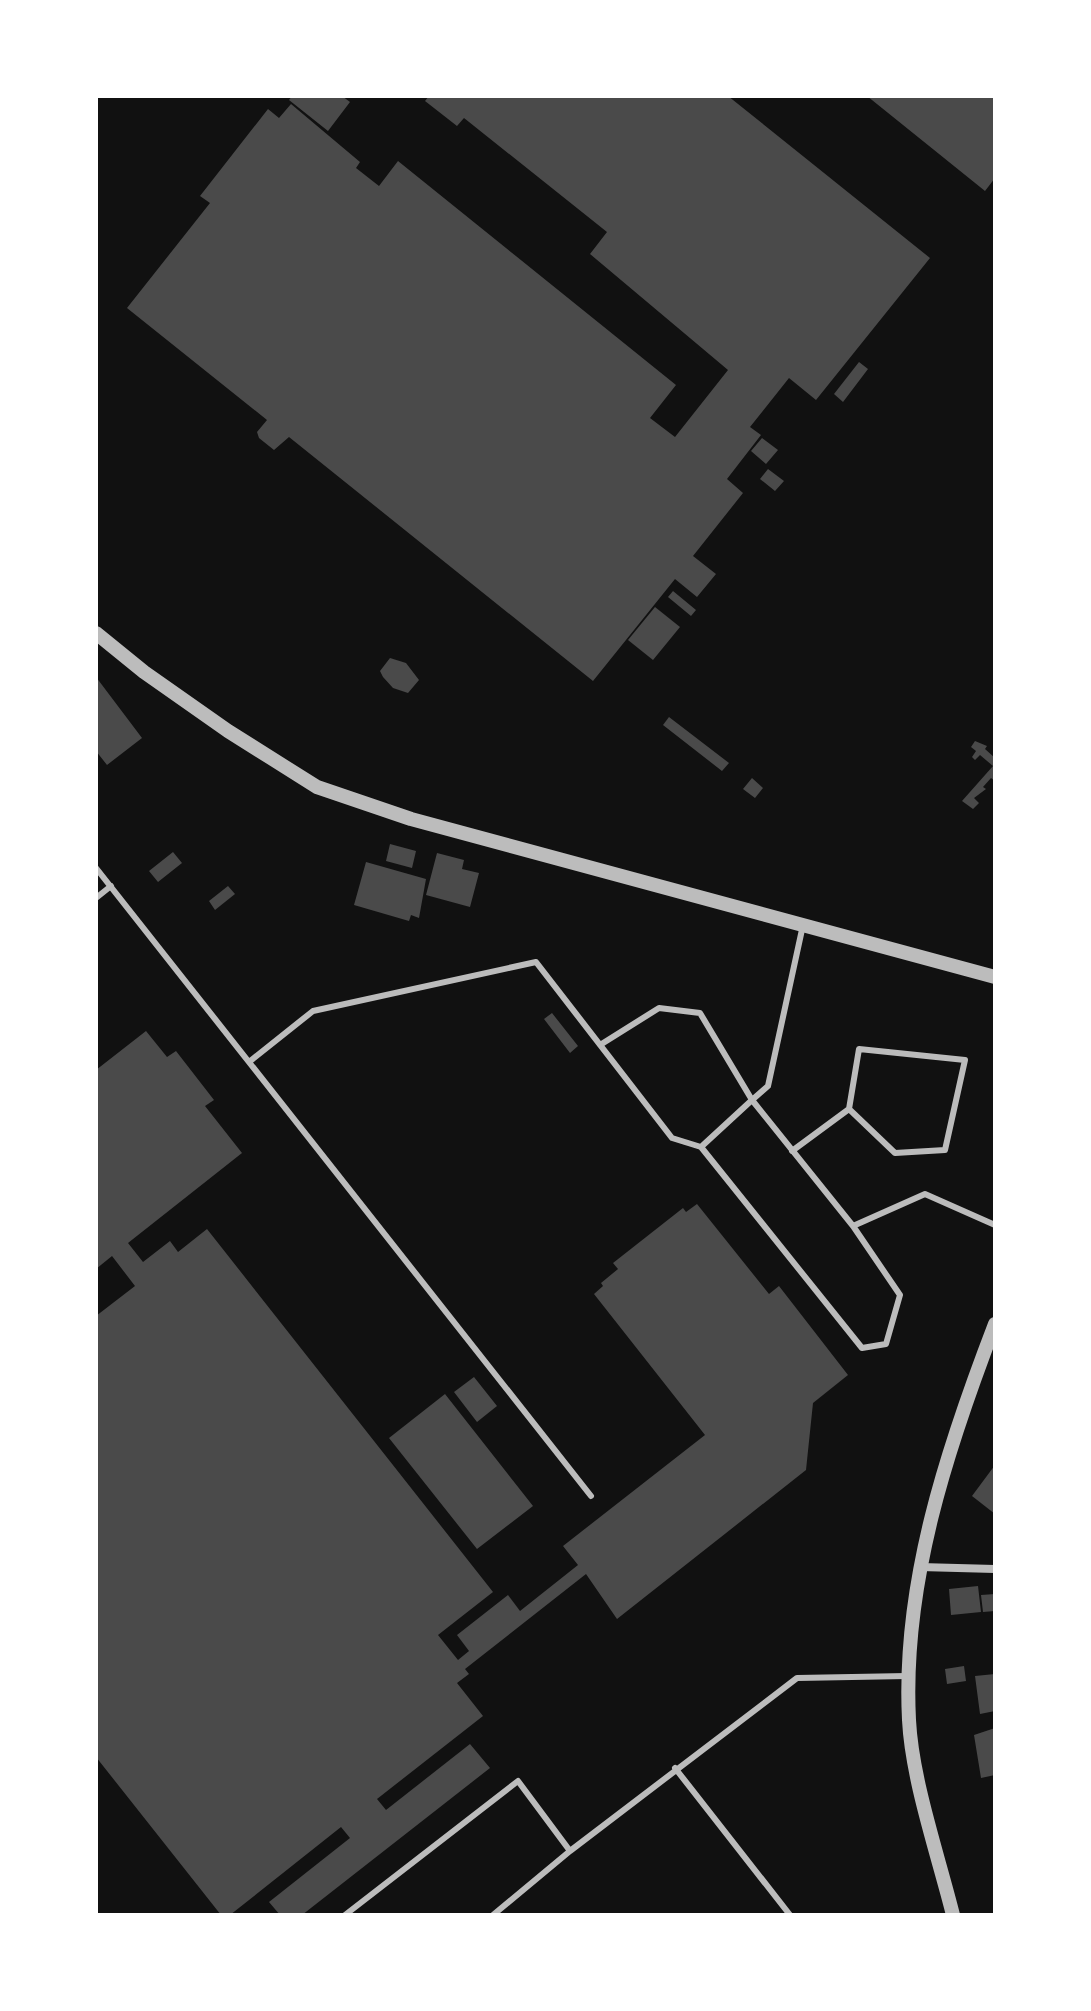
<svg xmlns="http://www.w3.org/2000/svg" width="1091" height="2011" font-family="'Nunito Sans',sans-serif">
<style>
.building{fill:#4a4a4a}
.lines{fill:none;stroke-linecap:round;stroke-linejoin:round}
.service{stroke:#bcbcbc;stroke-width:6}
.minor{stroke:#bcbcbc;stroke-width:8}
.tertiary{stroke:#bcbcbc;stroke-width:14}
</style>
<rect width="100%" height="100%" fill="#111"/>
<!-- building -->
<path class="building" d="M292,96H342L350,102L328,131L289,100Z
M429,96H728L930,258L816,400L789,378L750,427L761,435L727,479L743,493L693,556L716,574L697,597L675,579L593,681L289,437L274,450L259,438L257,432L267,420L127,308L210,203L200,196L268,109L279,118L291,104L360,162L356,168L379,186L398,161L676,385L650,418L675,437L728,370L590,254L607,232L464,118L457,126L425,101Z
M867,96H995V178L985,191Z
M859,362L868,369L843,402L834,394Z
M762,438L778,450L766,464L751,451Z
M768,469L784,481L775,491L760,479Z
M673,591L696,610L691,616L668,597Z
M655,607L680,627L653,660L628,640Z
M390,658L406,663L419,680L408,693L393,688L383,677L380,671Z
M96,677L142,738L107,765L96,751Z
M669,717L729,763L722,771L663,725Z
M975,741L987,746L985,749L995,758V781L991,778L983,787L986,789L974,798L979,803L973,809L962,801L993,766L980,755L975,760L972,757L976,751L971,747Z
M752,778L763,788L755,798L743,789Z
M390,844L416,851L412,868L386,861Z
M173,852L182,863L158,882L149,871Z
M437,853L464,860L462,869L479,873L470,907L426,895Z
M366,862L426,879L419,918L411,915L409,921L354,905Z
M228,886L235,894L215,910L209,901Z
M552,1013L578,1046L570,1053L544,1019Z
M146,1031L167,1057L176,1051L214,1100L205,1106L242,1153L128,1243L143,1262L170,1241L178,1252L207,1229L493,1592L438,1635L458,1660L469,1651L457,1635L508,1595L520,1611L578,1565L563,1546L705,1435L594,1294L603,1286L601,1283L618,1269L613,1263L683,1208L686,1212L697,1204L769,1294L779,1286L848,1375L813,1403L806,1470L617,1619L586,1574L465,1669L469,1674L457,1683L483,1716L377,1799L386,1810L470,1744L490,1768L302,1915H280L269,1902L350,1838L341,1827L230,1915H221L96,1757V1316L135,1286L112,1256L96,1269V1070Z
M474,1377L497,1406L477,1422L454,1392Z
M445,1394L533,1506L477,1549L389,1438Z
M995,1465V1514L972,1496Z
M978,1586L981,1612L951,1615L949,1589Z
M995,1594V1611L983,1612L981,1595Z
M964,1666L966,1681L947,1684L945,1669Z
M995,1674V1711L980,1714L975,1676Z
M995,1728V1775L981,1778L974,1735Z"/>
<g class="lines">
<!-- service -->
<path class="service" d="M96,868L591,1496
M96,898L111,886
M803,925L768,1086L752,1100L853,1226
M600,1045L659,1008L700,1013L752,1100L701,1147
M249,1062L313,1011L536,962L672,1138L701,1147L862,1348L886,1344L900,1295L853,1226L925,1194L995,1225
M792,1151L849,1109L859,1049L965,1060L945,1150L895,1153L849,1109
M675,1768L790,1915
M345,1915L518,1781L570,1851L797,1678L907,1676
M493,1915L570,1851"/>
<!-- minor -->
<path class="minor" d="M920,1567L995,1569"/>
<!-- tertiary -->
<path class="tertiary" d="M96,633L144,672L228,731L317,787L411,819L995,977
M953,1915C938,1855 912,1780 909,1720C902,1584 947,1449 995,1324"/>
</g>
<!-- border -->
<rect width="1091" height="2011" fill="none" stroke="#ffffff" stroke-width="196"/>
</svg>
